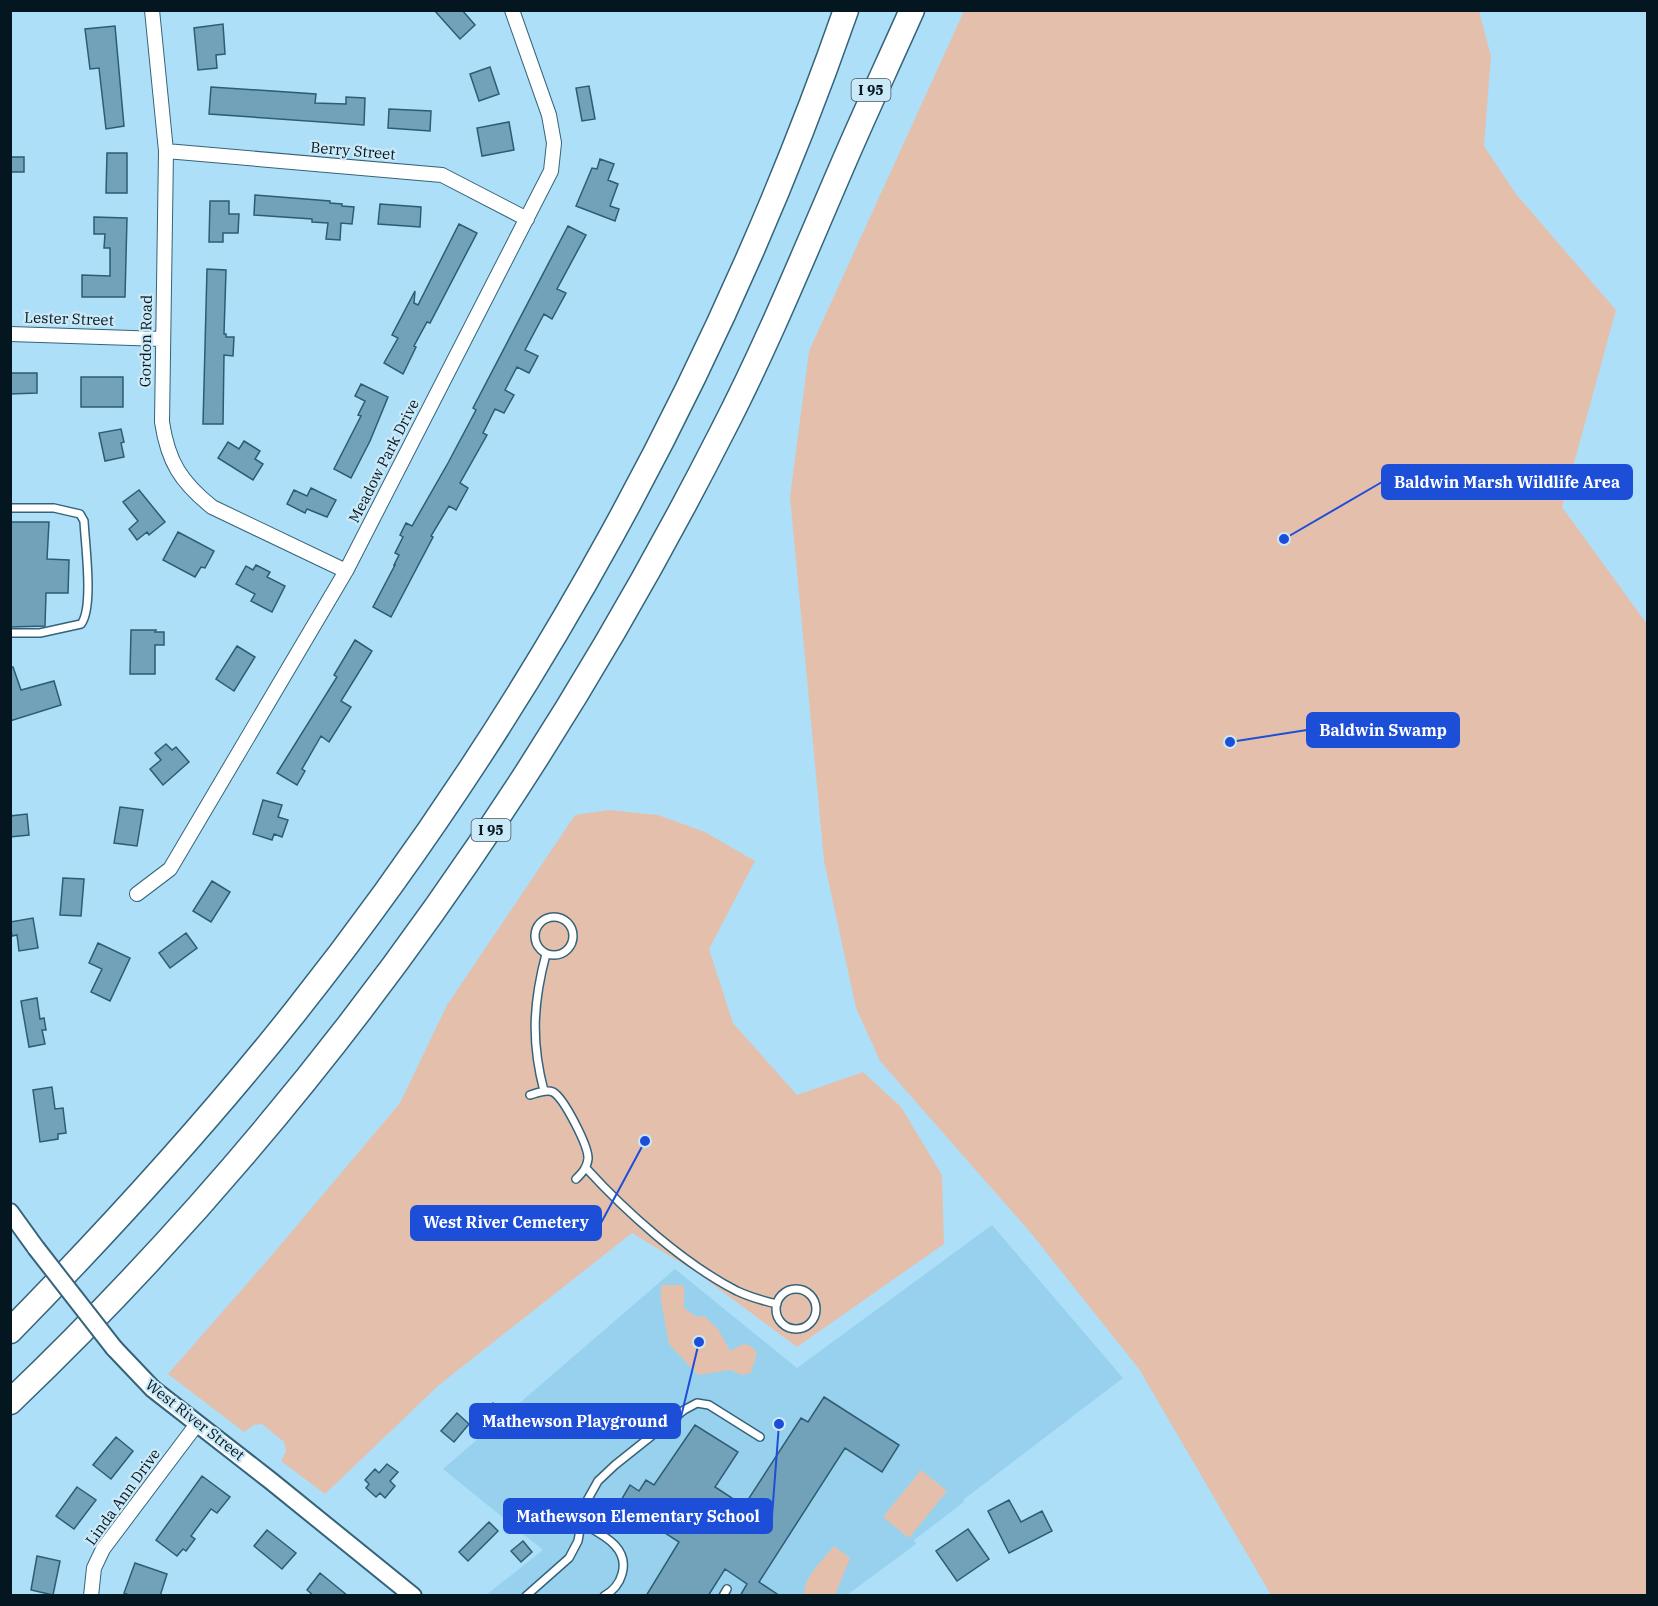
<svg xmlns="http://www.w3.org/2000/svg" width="1658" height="1606" font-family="'IBM Plex Serif',serif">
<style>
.built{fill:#98d1ee}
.green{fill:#e4c0ac}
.building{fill:#72a2ba;stroke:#2e5c72;stroke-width:1.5}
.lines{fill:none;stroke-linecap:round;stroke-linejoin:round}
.service-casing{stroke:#35647a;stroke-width:10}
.minor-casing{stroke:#35647a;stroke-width:16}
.tertiary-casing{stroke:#35647a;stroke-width:20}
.motorway-casing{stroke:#35647a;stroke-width:27}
.service{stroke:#fff;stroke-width:7}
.minor{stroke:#fff;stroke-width:14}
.tertiary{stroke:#fff;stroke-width:16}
.motorway{stroke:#fff;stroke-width:24}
.tertiary-bridge-casing{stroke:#35647a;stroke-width:20;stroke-linecap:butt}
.tertiary-bridge{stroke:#fff;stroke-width:16}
.labels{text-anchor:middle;stroke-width:4.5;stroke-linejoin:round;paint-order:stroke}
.shield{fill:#cce9f8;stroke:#405560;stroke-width:1.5}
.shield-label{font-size:14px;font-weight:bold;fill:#04161f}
.street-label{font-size:15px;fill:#04161f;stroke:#cce9f8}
.leader{fill:none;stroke:#1d4ed8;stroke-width:2}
.callout-dot{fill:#1d4ed8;stroke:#cce9f8;stroke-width:2}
.callout{fill:#1d4ed8;stroke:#1d4ed8;stroke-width:2}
.callout-label{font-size:16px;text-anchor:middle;font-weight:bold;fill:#fff}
</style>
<rect width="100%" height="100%" fill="#addff9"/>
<!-- built -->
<path class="built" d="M992,1225L1123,1378L963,1500L964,1502L914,1540L916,1544L847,1595H486L543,1550L443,1469L675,1269L797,1368Z"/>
<!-- green -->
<path class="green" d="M964,11H1479L1491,56L1484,146L1516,194L1616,310L1562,507L1647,624V1595H1271L1139,1369L1030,1232L880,1061L856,1008L824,861L790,497L809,351Z
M608,810L658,815L705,832L755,861L709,949L733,1023L797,1095L863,1072L901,1107L942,1175L944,1244L797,1347L696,1272L632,1233L439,1385L325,1494L281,1461L286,1451L284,1442L262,1424L254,1425L244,1432L168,1374L272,1255L400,1103L447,1005L575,815Z
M661,1285H684V1308L697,1317L704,1316L718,1329L730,1351L743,1344L751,1346L757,1353L751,1373L742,1375L730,1370L698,1375L669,1344L661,1301Z
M921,1470L947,1491L909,1538L883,1517Z
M834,1546L850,1558L835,1595H804C804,1576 823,1560 834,1546Z"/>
<!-- building -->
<path class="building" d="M434,10H462L475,25L460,39Z
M223,24L225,54L216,55L217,68L198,70L194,28Z
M115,26L124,126L106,129L99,68L90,69L85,29Z
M490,67L499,94L479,101L470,74Z
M589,86L595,119L582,121L576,88Z
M211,87L316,94L315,103L346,104V97L365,98L364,125L209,114Z
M389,109L431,111L430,131L388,128Z
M509,122L514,150L482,156L477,128Z
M107,153H127V193H106Z
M10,157H24V172H10Z
M600,159L614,164L608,180L618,184L610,206L619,209L615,221L576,206L592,168L597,169Z
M255,195L330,201V203L342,204V206L354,207L352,224L341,223L340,240L326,239L328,223L312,222V219L254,215Z
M210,201H229V214H239L238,233H223V242H209Z
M380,204L421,207L420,227L378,224Z
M94,217L127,218L125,297H82V275L110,276V248H104L105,234H94Z
M459,224L477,233L430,323L427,322L414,346L416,347L403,374L384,363L398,338L392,335L415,291L414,303L418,305Z
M568,226L586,235L557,289L566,293L552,319L544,314L525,350L538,356L529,373L517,367L505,390L514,395L504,413L495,409L483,433L487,435L460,483L468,488L456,510L449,506L431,536L433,537L391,617L373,607L395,565H394L399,555L395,553L403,537L400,535L406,523L412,526L448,463L476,410L473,408Z
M207,269L226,270L224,334H226V337H234L233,356L224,355L223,424H203Z
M10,373H37V393L10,394Z
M81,377H123V407H81Z
M361,384L388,397L370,441L351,478L334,469L361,416L358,415L365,401L355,396Z
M121,429L124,442L121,443L124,457L105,461L99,433Z
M244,441L260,451L255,459L263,464L253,480L218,458L228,442L239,449Z
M311,488L336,500L327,517L307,509L305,513L287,504L294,490L307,496Z
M139,490L165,522L149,535L147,532L137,540L129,529L138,521L123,502Z
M10,522H49L47,559L69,560L68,593H46L45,626L10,627Z
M178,532L214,551L205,568L201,567L195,577L163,560Z
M256,565L270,572L267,577L285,586L272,612L251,601L255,594L236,584L246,566L253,570Z
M131,630H156L155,632H164V645H155V674H130Z
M355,640L372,651L341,701L351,707L329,742L321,736L302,769L305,771L297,785L277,773L337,677L334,675Z
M237,646L255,657L234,691L216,679Z
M10,667H13L21,690L54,681L61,705L10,721Z
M166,744L172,750L176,747L189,762L163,785L150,769L161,760L155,753Z
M263,800L282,805L278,817L288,820L282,837L274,834L272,840L253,834Z
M120,807L143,810L137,846L114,843Z
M27,814L29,835L10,837V816Z
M63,878L84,879L81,916L60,915Z
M212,881L230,892L211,922L193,911Z
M33,918L38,948L19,951L17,935L12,936L10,922Z
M186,933L197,948L170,968L159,953Z
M98,943L130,958L110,1001L91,992L102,969L89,963Z
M37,998L40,1019L44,1018L46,1030H42L45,1044L29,1047L21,1001Z
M52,1087L55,1109L63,1108L66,1133L58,1134V1139L40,1142L33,1090Z
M824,1397L899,1445L882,1472L845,1448L759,1582L780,1596H740L747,1584L725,1569L708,1596H646L679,1542L645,1520L639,1529L621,1519L628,1507L620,1502L630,1485L639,1491L646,1480L654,1485L695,1425L738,1452L715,1487L744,1506L801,1418L808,1422Z
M493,1403L501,1413L488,1423L480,1414Z
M457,1413L469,1424L454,1442L441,1431Z
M116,1437L133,1451L111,1479L93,1465Z
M387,1464L398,1472L390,1481L395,1486L385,1498L380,1493L376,1497L366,1488L369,1484L365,1480L375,1469L379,1473Z
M202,1476L230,1497L217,1513L211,1509L191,1536L195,1539L186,1551L183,1549L177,1556L156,1540Z
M77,1487L96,1500L74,1529L56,1516Z
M1009,1500L1021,1522L1042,1511L1052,1531L1009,1553L988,1511Z
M489,1522L498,1531L468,1561L459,1552Z
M968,1529L989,1559L957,1581L936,1551Z
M267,1530L296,1553L282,1569L254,1546Z
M523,1541L532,1552L521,1562L511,1551Z
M37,1556L60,1561L53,1595L31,1590Z
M135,1563L167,1574L160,1596H131L124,1593Z
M320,1573L348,1596H314L307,1590Z"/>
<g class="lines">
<!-- service casing -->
<g class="service-casing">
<path id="service" d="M10,508H54L80,514L84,521C85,543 94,608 81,624L40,633H10
M535 936a19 19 0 1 1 38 0a19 19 0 1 1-38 0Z
M544,1091C531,1042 533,1003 546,954
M530,1095C537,1093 546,1089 553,1092C564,1098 589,1147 588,1159C587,1168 582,1173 576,1179
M586,1168C626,1212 684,1264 737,1291C750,1297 764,1301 777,1304
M776 1309a20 20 0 1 1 40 0a20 20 0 1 1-40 0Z
M580,1522C600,1534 630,1546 622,1574C619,1585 613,1591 604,1596
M526,1596L569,1558L578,1541L584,1506L598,1481L615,1465L684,1410L697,1403L709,1405L760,1437
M723,1596L727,1589"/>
</g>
<!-- minor casing -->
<g class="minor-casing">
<path id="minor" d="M152,10L166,151L162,422C168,462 181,482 212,507L346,571
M166,151L442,175L527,219
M10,334L162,339
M137,894L170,869L346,571L551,171L554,143L549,115L512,10
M91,1596L94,1568L103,1549L197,1424"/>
</g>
<!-- tertiary casing -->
<g class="tertiary-casing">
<path id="tertiary" d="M10,1212L36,1248
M114,1348L153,1389L271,1481L413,1596"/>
</g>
<!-- motorway casing -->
<g class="motorway-casing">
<path id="motorway" d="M10,1331C110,1229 206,1124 295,1012C532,713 720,371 846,10
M10,1402C303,1122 539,792 722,432C766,347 802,259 840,171C863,117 888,64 912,10"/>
</g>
<!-- service -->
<use href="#service" class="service"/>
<!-- minor -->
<use href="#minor" class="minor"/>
<!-- tertiary -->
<use href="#tertiary" class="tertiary"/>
<!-- motorway -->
<use href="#motorway" class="motorway"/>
<!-- tertiary-bridge casing -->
<g class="tertiary-bridge-casing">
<path id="tertiary-bridge" d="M36,1248L114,1348"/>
</g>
<!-- tertiary-bridge -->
<use href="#tertiary-bridge" class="tertiary-bridge"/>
</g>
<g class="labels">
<!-- shield labels -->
<g class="shield">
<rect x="851.5" y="79" width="39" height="22" rx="4.5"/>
<rect x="471.5" y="819" width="39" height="22" rx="4.5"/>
</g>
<g class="shield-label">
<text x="871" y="95">I 95</text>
<text x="491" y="835">I 95</text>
</g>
<!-- street labels -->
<g class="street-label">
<text transform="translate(353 151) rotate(5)" y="5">Berry Street</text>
<text transform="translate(69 319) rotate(2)" y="5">Lester Street</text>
<text transform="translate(146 341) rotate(-89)" y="5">Gordon Road</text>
<text transform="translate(384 461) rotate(-63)" y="5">Meadow Park Drive</text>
<text transform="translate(195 1420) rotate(38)" y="5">West River Street</text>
<text transform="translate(123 1497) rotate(-54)" y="5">Linda Ann Drive</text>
</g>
</g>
<!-- callouts -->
<path class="leader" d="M1284 539L1382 482M1230 742L1307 730M645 1141L601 1223M699 1342L680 1421M779 1424L772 1516"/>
<g class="callout-dot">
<circle cx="1284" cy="539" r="6"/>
<circle cx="1230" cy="742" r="6"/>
<circle cx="645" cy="1141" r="6"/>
<circle cx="699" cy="1342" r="6"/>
<circle cx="779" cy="1424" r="6"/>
</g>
<g class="callout">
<rect x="1382" y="465" width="250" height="34" rx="6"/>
<rect x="1307" y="713" width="152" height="34" rx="6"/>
<rect x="411" y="1206" width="190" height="34" rx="6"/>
<rect x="470" y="1404" width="210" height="34" rx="6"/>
<rect x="504" y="1499" width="268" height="34" rx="6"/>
</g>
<g class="callout-label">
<text x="1507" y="488">Baldwin Marsh Wildlife Area</text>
<text x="1383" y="736">Baldwin Swamp</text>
<text x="506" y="1228">West River Cemetery</text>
<text x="575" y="1427">Mathewson Playground</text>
<text x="638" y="1522">Mathewson Elementary School</text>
</g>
<!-- border -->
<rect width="1658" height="1606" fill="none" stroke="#04161f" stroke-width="24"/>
</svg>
